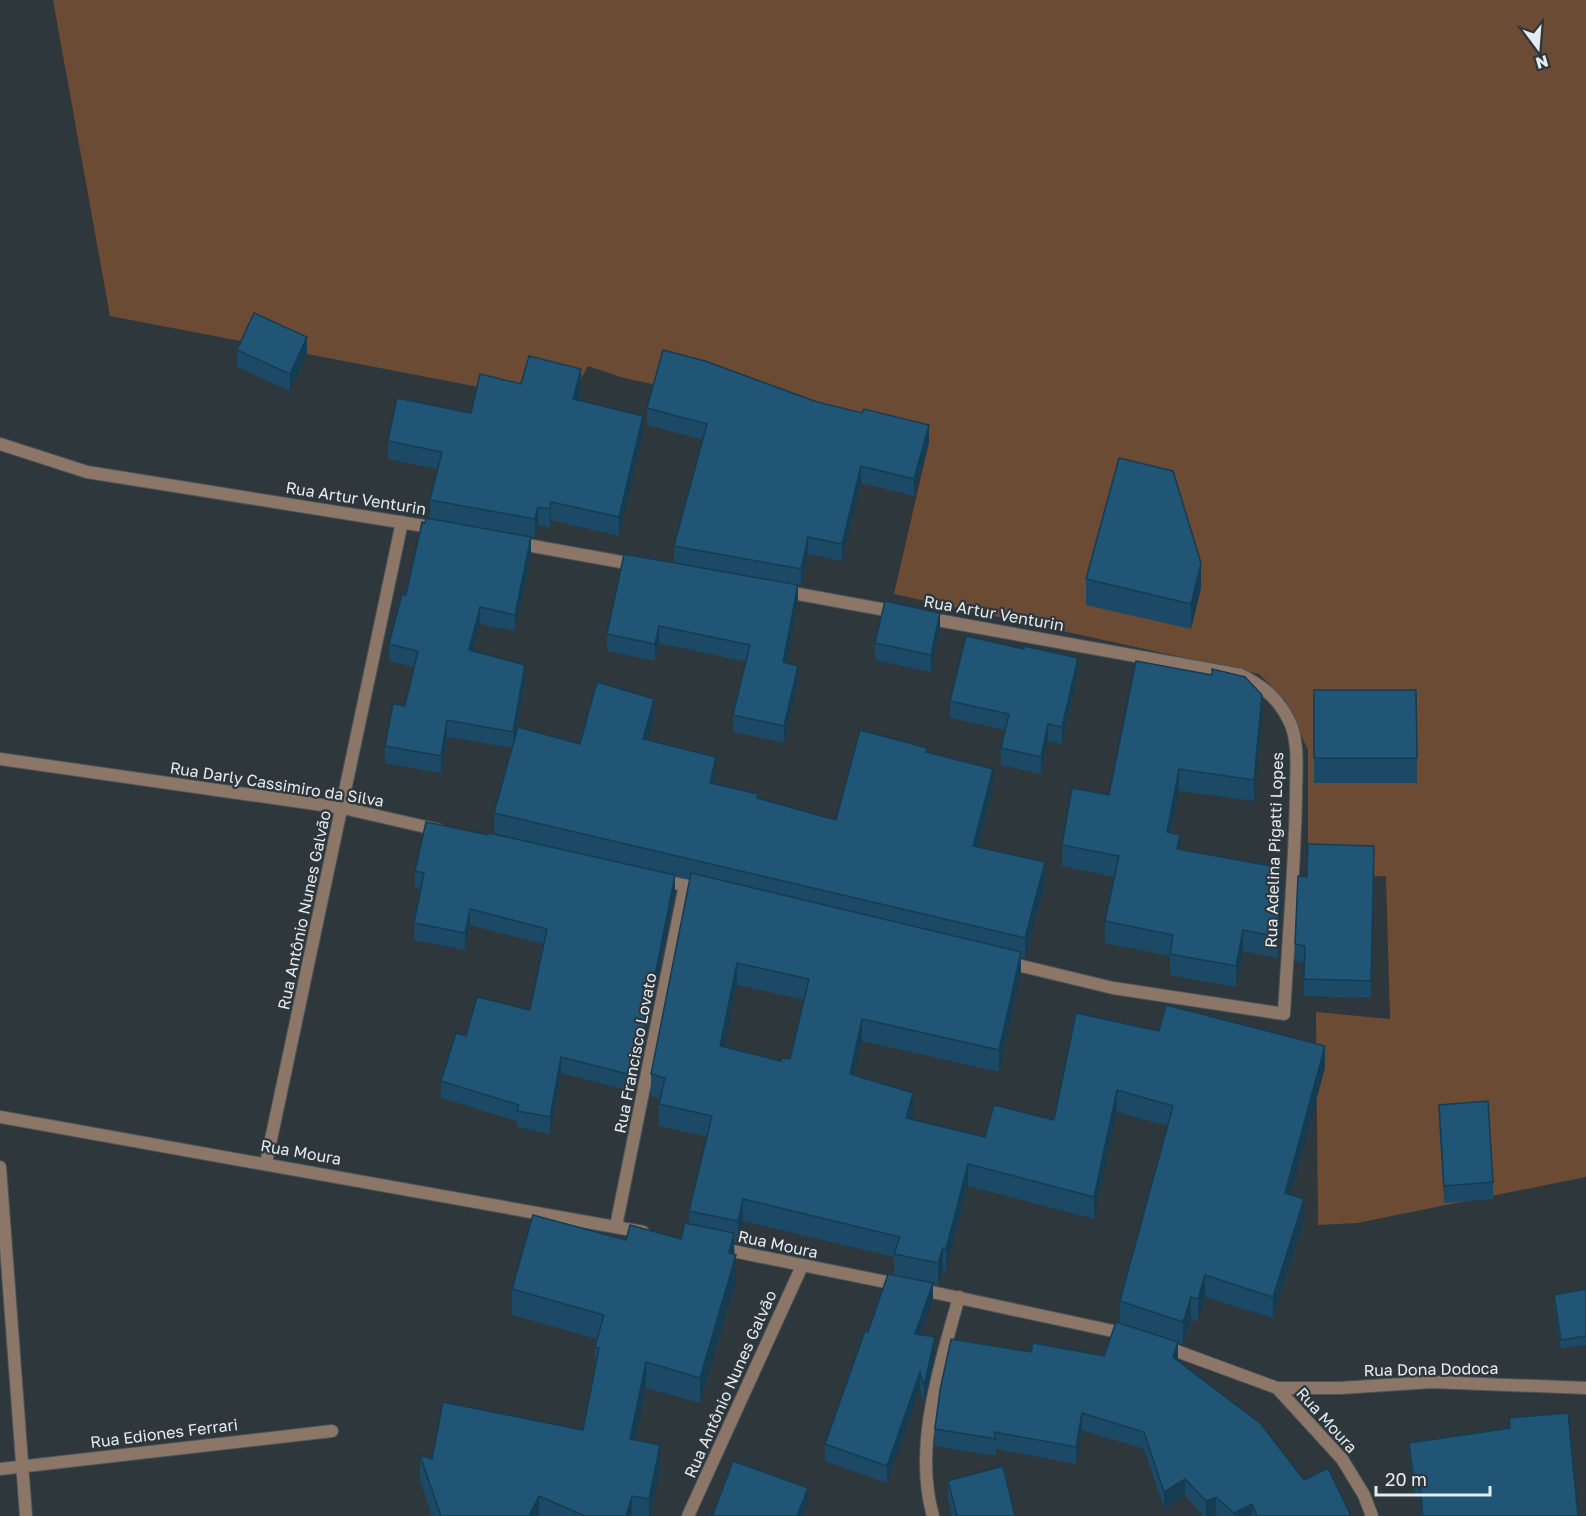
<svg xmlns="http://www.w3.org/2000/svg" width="1586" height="1516" font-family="'Golos Text',sans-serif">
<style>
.green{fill:#6c4b35}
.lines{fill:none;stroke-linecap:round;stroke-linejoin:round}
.minor-casing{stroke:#4b5459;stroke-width:14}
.minor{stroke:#8c7668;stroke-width:12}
.wall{fill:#1c4965;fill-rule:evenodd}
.shaded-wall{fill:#163c52}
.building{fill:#205575;stroke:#163c52;stroke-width:1.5;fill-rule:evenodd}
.labels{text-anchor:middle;stroke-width:4.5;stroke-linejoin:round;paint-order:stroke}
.street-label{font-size:16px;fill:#e6ebef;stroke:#2e373c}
</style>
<rect width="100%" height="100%" fill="#2e373c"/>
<!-- green -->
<path class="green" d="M53,0H1586V1177L1357,1223L1318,1225L1316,1012L1390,1019L1386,876L1308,879V750L1285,700L1259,674L894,594L929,442L624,378L588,366L567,404L110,316Z"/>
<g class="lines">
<!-- minor casing -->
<g class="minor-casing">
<path id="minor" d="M0,444L87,472L437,528
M516,543L638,565
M782,591L897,612
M926,618L1241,675C1265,687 1280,700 1291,725C1299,745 1296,773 1296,794C1295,867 1288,941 1284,1014L1113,988L1005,962
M0,759L343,808L439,830
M661,880L702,889
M0,1117L643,1232
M266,1163L402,522
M0,1167L26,1516
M616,1226L685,885
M718,1248L901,1285
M918,1289L1127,1334
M1163,1346L1277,1388L1342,1459L1364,1495L1372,1516
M1277,1388H1340L1432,1382L1586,1388
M0,1469L332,1431
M688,1516L802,1266
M933,1516C913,1447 940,1365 959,1297"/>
</g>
<!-- minor -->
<use href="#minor" class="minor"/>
</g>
<!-- wall -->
<path class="wall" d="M237,350L307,354L290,391L237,367Z
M521,384L581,388L578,401L643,434L619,536L551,520L550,528L538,525L535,538L531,537V554L515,631L480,624L473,651L525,682L516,735L580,744L654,719L648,740L716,777L714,784L758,798L836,820L927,752L993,789L978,847L1045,882L1025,958L1021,957V974L999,1072L862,1041L854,1075L913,1115L912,1119L985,1137L1054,1120L1076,1013L1325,1068L1290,1195L1304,1221L1273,1318L1205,1297L1198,1321L1191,1319L1183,1344L1120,1323V1301L1168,1126L1117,1112L1094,1219L968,1186L946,1271L943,1270L938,1285L933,1284V1300L921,1334L935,1354L924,1403L920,1389L887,1483L825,1461V1444L868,1332L894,1275V1257L743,1221L738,1243L734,1242L736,1281L700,1403L646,1388L635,1440L660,1471L651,1516H432L420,1481V1455L432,1459L583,1430L595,1371V1347L597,1339L512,1315V1289L626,1240L681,1239L689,1224V1211L707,1137L659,1126V1104L660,1099L651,1096V1074L690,880L675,876V891L635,1092L561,1073L550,1134L517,1127V1121L441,1098V1081L466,1036L530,1010L543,944L470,925L465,950L414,940V923L421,889L415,888V871L488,835L544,845L494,833V813L512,748L447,737L441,773L385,763V746L405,706L414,667L389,661V644L406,595L425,523L430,519V500L437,469L388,459V441L471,413ZM737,985L804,1000L790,1059L781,1061L724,1047Z
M647,408L929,443L914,496L861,483L842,561L808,554L801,586H798V603L786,663L798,683L784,743L733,732V715L746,662L659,643L655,661L607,651V634L674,563V546L703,440L647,425Z
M1086,579L1201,588L1191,629L1086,605Z
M940,630L931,672L875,660V643Z
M1078,675L1062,744L1048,741L1041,774L1001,765V748L1005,730L950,718V701Z
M1314,690H1416L1417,783H1314Z
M1262,717L1254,801L1179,791L1171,833L1180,850L1282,890L1278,958L1243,951L1236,987L1170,975V956L1105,943V921L1114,877L1062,866V845L1109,795Z
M1374,863L1371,998L1304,996V963L1295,961V944L1307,877Z
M1439,1105L1493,1182V1199L1444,1203L1439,1122Z
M1586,1289V1345L1561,1349L1554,1303V1295Z
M1031,1352L1178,1360L1304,1480L1351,1516H1219L1216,1514L1211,1516H1204L1185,1496L1164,1509L1144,1449L1082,1430L1076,1464L996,1449V1456L935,1446V1429Z
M1509,1418L1578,1516H1422L1420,1495L1415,1496L1409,1452V1443L1509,1428Z
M948,1481L1015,1516H952L948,1498Z"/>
<!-- shaded-wall -->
<path class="shaded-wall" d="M307,337V354L290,391V374Z
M581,369V388L573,418V399Z
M643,416V434L619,536V517Z
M929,425V443L914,496V479Z
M861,466V483L842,561V544Z
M551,502V520L550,528V509Z
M538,507V525L535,538V519Z
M531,537V554L515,631V615Z
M808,537V554L801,586V569Z
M1201,563V588L1191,629V604Z
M798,585V603L783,680V662Z
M480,607V624L469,667V650Z
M940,613V630L931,672V655Z
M659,626V643L655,661V644Z
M1078,658V675L1062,744V727Z
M525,665V682L513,749V732Z
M798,666V683L784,743V726Z
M1262,695V717L1254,801V780Z
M654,699V719L643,759V739Z
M447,720V737L441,773V756Z
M1048,724V741L1041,774V757Z
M716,757V777L710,803V783Z
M993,769V789L973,866V846Z
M1179,769V791L1167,853V832Z
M1180,835V856L1177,849Z
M1045,862V882L1025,958V938Z
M1282,868V890L1278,958V937Z
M675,875V891L635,1092V1076Z
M470,909V925L465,950V933Z
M1243,930V951L1236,987V966Z
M1021,952V974L999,1072V1050Z
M737,963V985L720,1068V1046Z
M862,1019V1041L850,1096V1074Z
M1325,1046V1068L1285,1215V1193Z
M561,1057V1073L550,1134V1117Z
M1117,1090V1112L1094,1219V1197Z
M913,1093V1115L906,1140V1118Z
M968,1164V1186L946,1271V1249Z
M743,1199V1221L738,1243V1221Z
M1304,1199V1221L1273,1318V1297Z
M734,1233V1259L736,1255V1281L700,1403V1378Z
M943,1248V1270L938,1285V1263Z
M1205,1275V1297L1198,1321V1299Z
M933,1283V1300L915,1351V1334Z
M1191,1297V1319L1183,1344V1322Z
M935,1337V1354L924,1403V1386Z
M1178,1342V1359L1173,1374V1357Z
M646,1362V1388L630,1465V1439Z
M920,1372V1389L887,1483V1466Z
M1082,1413V1430L1076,1464V1447Z
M660,1445V1471L651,1516H649V1499Z
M1185,1479V1496L1164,1509V1492Z
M808,1488V1505L803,1516H797Z
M539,1496V1516H529Z
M632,1496V1516H626Z
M1216,1497V1514L1211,1516H1206V1501Z
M1252,1504V1516H1234V1513Z"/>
<!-- building -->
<path class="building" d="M254,313L307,337L290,374L237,350Z
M663,350L705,361L817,402L862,413L864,409L929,425L914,479L861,466L842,544L808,537L801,569L674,546L707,424L647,408Z
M529,356L581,369L573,399L643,416L619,517L551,502L550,509L538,507L535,519L430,500L442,452L388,441L397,398L471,413L480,374L521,384Z
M1119,458L1173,471L1201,563L1191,604L1086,579Z
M426,518L531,537L515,615L480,607L469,650L525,665L513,732L447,720L441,756L385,746L393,704L405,706L418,651L389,644L402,594L406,595L422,522L425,523Z
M624,554L798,585L783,662L798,666L784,726L733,715L750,645L659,626L655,644L607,634Z
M885,601L940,613L931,655L875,643Z
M966,636L1024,649V646L1078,658L1062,727L1048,724L1041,757L1001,748L1009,714L950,701Z
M1136,661L1212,675V669L1245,677L1262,695L1254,780L1179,769L1167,832L1180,835L1177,849L1282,868L1278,937L1243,930L1236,966L1170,954L1173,935L1105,921L1119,856L1062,845L1072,788L1109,795Z
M597,682L654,699L643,739L716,757L710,783L758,794L757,798L836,820L860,730L927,748L926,752L993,769L973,846L1045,862L1025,938L494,813L518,727L580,744Z
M1314,690H1416L1417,758H1314Z
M426,822L488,835L489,833L675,875L635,1076L561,1057L550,1117L517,1111L519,1105L441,1081L456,1033L466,1036L477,997L530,1010L547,929L470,909L465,933L414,923L424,873L415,871Z
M1308,844L1374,846L1371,981L1304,979L1305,946L1295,944L1298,876L1307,877Z
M691,873L1021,952L999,1050L862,1019L850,1074L913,1093L906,1118L985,1137L994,1105L1054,1120L1076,1013L1159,1031L1166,1005L1325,1046L1285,1193L1304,1199L1273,1297L1205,1275L1198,1299L1191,1297L1183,1322L1120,1301L1173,1106L1117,1090L1094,1197L968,1164L946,1249L943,1248L938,1263L894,1254L900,1237L743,1199L738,1221L689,1211L712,1116L659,1104L665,1078L651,1074ZM737,963L809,979L790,1059L782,1058L781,1061L720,1046Z
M1488,1101L1493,1182L1444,1186L1439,1105Z
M533,1215L626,1240L630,1225L681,1239L685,1223L734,1233L729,1253L736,1255L700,1378L646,1362L630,1439L660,1445L649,1499L632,1496L626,1516H585L539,1496L529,1516H441L420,1455L432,1459L443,1402L583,1430L599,1348L595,1347L604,1315L512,1289Z
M888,1274L933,1283L915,1334L935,1337L924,1386L920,1372L887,1466L825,1444L865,1331L868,1332Z
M1586,1289V1336L1561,1340L1554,1295Z
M1116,1322L1178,1342L1173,1357L1261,1424L1304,1480L1328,1468L1351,1516H1257L1252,1504L1234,1513L1216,1497L1206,1501L1185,1479L1164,1492L1144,1432L1082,1413L1076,1447L994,1432L996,1439L935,1429L940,1390L951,1339L1031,1352L1033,1343L1104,1356Z
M1568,1413L1578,1516H1423L1420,1486L1415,1487L1409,1443L1510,1428L1509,1418Z
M733,1461L808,1488L797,1516H707L708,1513L713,1515Z
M1003,1466L1015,1516H957L948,1481Z"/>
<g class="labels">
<!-- street labels -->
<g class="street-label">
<text transform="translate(356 498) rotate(9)" y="6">Rua Artur Venturin</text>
<text transform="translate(994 613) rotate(10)" y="6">Rua Artur Venturin</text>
<text transform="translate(277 784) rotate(9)" y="6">Rua Darly Cassimiro da Silva</text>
<text transform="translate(1274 850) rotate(-88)" y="6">Rua Adelina Pigatti Lopes</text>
<text transform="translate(304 910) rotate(-78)" y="6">Rua Antônio Nunes Galvão</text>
<text transform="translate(635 1053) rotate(-79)" y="6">Rua Francisco Lovato</text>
<text transform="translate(301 1152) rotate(10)" y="6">Rua Moura</text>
<text transform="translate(778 1244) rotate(12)" y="6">Rua Moura</text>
<text transform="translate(1431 1369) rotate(-1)" y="6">Rua Dona Dodoca</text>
<text transform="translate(730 1384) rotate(-66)" y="6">Rua Antônio Nunes Galvão</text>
<text transform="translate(1327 1420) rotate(48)" y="6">Rua Moura</text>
<text transform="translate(164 1433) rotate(-7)" y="6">Rua Ediones Ferrari</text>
</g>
</g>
<!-- north arrow -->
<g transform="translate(1538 48) rotate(164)" stroke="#2e373c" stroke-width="4.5" paint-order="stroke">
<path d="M0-4.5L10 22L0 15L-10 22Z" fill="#e6ebef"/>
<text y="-9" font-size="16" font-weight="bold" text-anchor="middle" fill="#e6ebef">N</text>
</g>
<!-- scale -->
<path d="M1376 1486v9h114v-9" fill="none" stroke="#e6ebef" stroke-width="3"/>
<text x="1385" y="1486" font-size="18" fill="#e6ebef" stroke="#2e373c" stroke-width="4.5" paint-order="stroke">20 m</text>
</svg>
